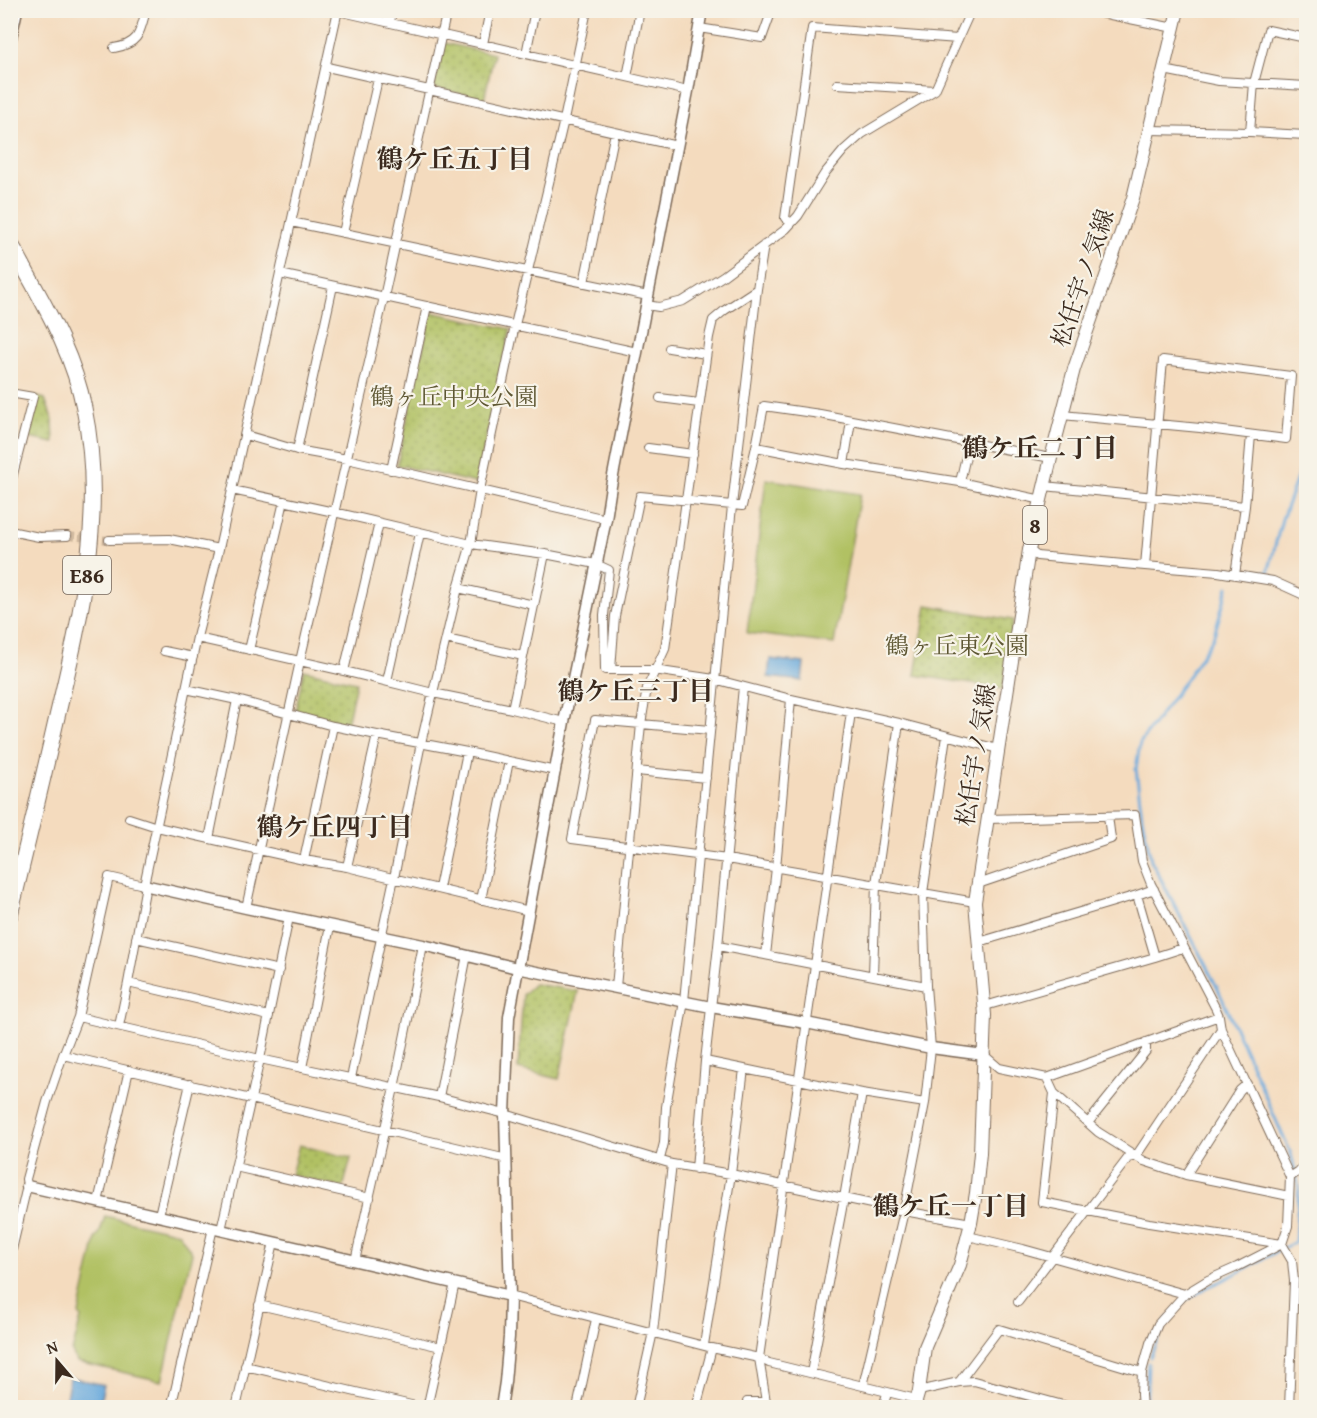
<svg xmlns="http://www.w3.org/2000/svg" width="1317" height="1418" font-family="'Gentium Book Plus','Noto Serif JP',serif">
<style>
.grass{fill:#b1c163;stroke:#767640;stroke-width:1.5}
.park{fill:url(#park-dots);stroke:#767640;stroke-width:1.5}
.water{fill:#68a8db;stroke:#52697c;stroke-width:1.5}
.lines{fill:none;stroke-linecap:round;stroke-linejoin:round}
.stream{stroke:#68a8db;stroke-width:3}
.minor-tunnel{stroke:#cfb89e;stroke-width:8;stroke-dasharray:8 4;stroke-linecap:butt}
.minor-casing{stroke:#7c6856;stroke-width:10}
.tertiary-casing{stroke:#7c6856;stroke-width:13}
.primary-casing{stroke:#7c6856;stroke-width:14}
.motorway-casing{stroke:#7c6856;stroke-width:17}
.minor{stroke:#fff;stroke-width:8}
.tertiary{stroke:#fff;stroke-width:10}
.primary{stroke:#fff;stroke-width:12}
.motorway{stroke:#fff;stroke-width:15}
.labels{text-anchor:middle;stroke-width:4.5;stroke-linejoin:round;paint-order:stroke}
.shield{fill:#f7f3e8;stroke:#73665b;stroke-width:1.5}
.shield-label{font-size:22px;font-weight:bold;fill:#3b2a1e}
.street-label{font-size:24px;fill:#3b2a1e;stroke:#f7f3e8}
.park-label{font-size:24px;fill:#5e5733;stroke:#f7f3e8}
.neighbourhood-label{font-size:26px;font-weight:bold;fill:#3b2a1e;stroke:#f7f3e8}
</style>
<defs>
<pattern id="park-dots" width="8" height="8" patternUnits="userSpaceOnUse" patternTransform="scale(1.5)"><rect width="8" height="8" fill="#b1c163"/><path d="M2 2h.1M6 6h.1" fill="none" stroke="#919d51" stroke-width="1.8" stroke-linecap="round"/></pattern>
</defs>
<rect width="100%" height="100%" fill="#f7f3e8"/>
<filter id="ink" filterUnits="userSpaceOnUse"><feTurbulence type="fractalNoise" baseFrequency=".0167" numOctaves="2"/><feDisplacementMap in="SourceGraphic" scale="12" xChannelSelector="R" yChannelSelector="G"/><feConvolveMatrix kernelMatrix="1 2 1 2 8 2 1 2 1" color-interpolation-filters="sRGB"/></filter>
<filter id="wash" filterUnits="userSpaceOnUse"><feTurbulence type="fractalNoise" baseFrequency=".008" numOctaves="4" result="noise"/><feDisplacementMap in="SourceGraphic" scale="24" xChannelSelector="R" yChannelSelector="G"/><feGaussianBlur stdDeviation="1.35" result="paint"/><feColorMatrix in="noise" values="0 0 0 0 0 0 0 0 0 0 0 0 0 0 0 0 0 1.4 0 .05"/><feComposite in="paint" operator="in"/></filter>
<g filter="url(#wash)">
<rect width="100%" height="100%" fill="#f4dbbe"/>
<!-- grass -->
<path class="grass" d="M766,479L860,494L834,644L747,633Z
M105,1216L179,1233L192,1253L162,1381L77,1362L72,1352L81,1318L79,1314L96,1238L100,1232Z"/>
<!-- park -->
<path class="park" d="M444,43L494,54L484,99L434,88Z
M431,312L511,329L476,483L397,465Z
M37,397L45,399L53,421L54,443L29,438Z
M927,605L1013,620L1003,689L915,675Z
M304,670L356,682L347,724L295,713Z
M534,984L578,991L559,1079L518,1069L523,994Z
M299,1145L351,1158L343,1188L291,1175Z"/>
<!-- water -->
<path class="water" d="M770,659L804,663L802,681L768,677Z
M70,1377L104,1385L99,1406L66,1398Z"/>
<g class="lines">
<!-- stream -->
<path class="stream" d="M1260,572L1268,573L1282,519L1306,454
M1183,1302L1206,1288L1222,1281L1295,1242L1299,1188L1291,1154L1218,989L1151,860L1142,817L1136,769L1140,743L1189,675L1213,638L1228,587
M1150,1357L1162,1328L1169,1317
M1146,1408L1148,1363"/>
</g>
</g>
<g filter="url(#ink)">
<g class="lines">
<!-- minor-tunnel -->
<path class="minor-tunnel" d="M67,536L109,540"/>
<!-- minor casing -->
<g class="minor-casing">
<path id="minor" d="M1086,10L1174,28
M338,11L688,91
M390,23L392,10
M699,28L762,38L772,10
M483,44L490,10
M114,48C139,44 140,33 146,10
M526,54L535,10
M327,67L677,146
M1164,70L1219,81L1306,86
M627,77L640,10
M837,84L935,90
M1150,130L1250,132L1306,135
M1250,132L1254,83L1268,30L1306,38
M291,222L648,296
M791,223L785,218L812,28L958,39
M343,233L378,79
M280,274L637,352
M584,283L615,132
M646,305L659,307L683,301L723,276L786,229L798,216L825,173L844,150L862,134L935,90L971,10
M669,348L706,354
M10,393L33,397L10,486
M660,398L699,403
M1062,415L1200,428L1286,439L1291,376L1163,360L1145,566
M245,435L297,450L347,459L606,519
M756,447L844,464L960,482L1042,500
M648,448L693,454
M297,450L333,286
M844,464L851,421
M391,470L427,306
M960,482L969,443
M1044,486L1245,506
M232,490L334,512L471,544L545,554L596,564L609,570L604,615L605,670H654L714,679L791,699L899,723L998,749
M10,531L39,537L67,536
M109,540L169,539L219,549
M1029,550L1037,556L1145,566L1218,572L1273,581L1306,596
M1235,575L1245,506L1251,435
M458,588L534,605
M197,638L344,671L433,693L512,709L564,722
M446,639L523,656
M249,650L284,501
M164,651L193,657
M611,670L615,616L640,496L742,506L756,447L764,406L820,414L1051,458
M344,671L379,523
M387,681L420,533
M743,687L718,946L926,986L931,1048L925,1103L904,1211L863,1386
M186,689L237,700L333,726L377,735L467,752L556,771
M512,709L545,554
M710,730L595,720L572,839L727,859L975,902
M637,771L706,778
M129,818L157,827L259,850L304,860L347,867L529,911
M988,819L1135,815L1142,861L1151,884L1216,1009L1219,1016L1221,1029L1290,1177L1288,1226L1282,1244L1237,1267L1208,1280L1185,1294L1158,1324L1150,1343L1142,1372L1141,1395L1142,1408
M209,839L237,700
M304,860L333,726
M347,867L377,735
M978,884L1111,839L1108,816
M439,888L467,752
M1137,895L1154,889
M481,900L509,761
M246,908L300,661L384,297L447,10
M136,938L279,970
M979,942L1137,895L1155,957L985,1006
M766,955L776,868L791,699
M1155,957L1183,948
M873,975L876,884L899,723
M128,983L269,1016
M926,986L923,893L946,736
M616,987L641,724L647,688L665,649L709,337L713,320L725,310L757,289L764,245
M78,1017L260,1059L439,1097L505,1114L672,1164L731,1174L904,1211L971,1223
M119,1026L128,983L146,885
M63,1055L507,1159
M984,1055L999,1068L1047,1078L1219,1016
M705,1061L744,1069
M302,1068L330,926
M351,1078L394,878L421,743L458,588L471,544L480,490L515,325L564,120L587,10
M1047,1078L1054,1093L1098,1132L1144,1161L1186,1175L1289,1196
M1054,1093L1042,1202L1149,1223L1282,1244L1292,1261L1294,1281L1289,1408
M439,1097L467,955
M1088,1123L1146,1051V1042
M660,1159L664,1143L666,1107L684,1001L732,506L757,289
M235,1167L370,1198
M696,1169L705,1061L718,946
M1186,1175L1240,1090L1247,1084
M1290,1177L1299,1171L1306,1162
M98,1202L129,1070
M159,1215L190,1084
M221,1230L260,1059L289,917
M968,1236L1023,1249L1185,1294
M10,1258L27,1186L26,1179L47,1102L63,1055L78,1017L109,877L144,885L197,637L219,549L338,10
M355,1261L394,1088L423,945
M510,1296L712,1348L759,1358L769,1363L916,1399
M1018,1302L1128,1158L1136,1156L1221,1029
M259,1305L441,1347
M704,1345L731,1174L744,1069L862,1093
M245,1366L424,1408
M811,1373L844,1198L862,1093L925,1103
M959,1382L999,1329L1142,1372
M919,1391L959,1382L974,1381L1074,1408
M171,1408L213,1228
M236,1408L274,1242
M427,1408L455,1283
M577,1408L596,1319
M636,1408L653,1332L672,1164
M696,1408L712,1348
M747,1408V1402H767
M767,1408L759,1358L851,712
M883,1408L887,1393"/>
</g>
<!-- tertiary casing -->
<g class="tertiary-casing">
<path id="tertiary" d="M10,42L17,10
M144,885L246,908L423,945L517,968L711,1007L806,1023L931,1048L984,1055
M27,1186L510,1296
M501,1408L505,1382L509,1337L510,1296L505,1114L509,1017L564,722L606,519L611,486L688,91L702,10"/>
</g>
<!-- primary casing -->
<g class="primary-casing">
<path id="primary" d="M914,1408L919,1391L925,1347L960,1265L971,1223L976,1193L980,1153L985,1015L975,902L1029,550L1051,458L1074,369L1133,198L1178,10"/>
</g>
<!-- motorway casing -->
<g class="motorway-casing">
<path id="motorway" d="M10,243C17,253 22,264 28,275C51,316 75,361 84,408C106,513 81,615 57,717C42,783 26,849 10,915"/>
</g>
<!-- minor -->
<use href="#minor" class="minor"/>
<!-- tertiary -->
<use href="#tertiary" class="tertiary"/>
<!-- primary -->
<use href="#primary" class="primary"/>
<!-- motorway -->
<use href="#motorway" class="motorway"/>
</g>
</g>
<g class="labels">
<!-- shield labels -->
<g class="shield">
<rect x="1023" y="506" width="24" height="38" rx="4.5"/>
<rect x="63" y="556" width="48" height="38" rx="4.5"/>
</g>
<g class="shield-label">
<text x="1035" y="533">8</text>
<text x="87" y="583">E86</text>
</g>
<!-- street labels -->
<g class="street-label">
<text transform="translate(1083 278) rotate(-71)" y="8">松任宇ノ気線</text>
<text transform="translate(976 755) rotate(-81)" y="8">松任宇ノ気線</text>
</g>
<!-- park labels -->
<g class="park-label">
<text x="454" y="405">鶴ヶ丘中央公園</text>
<text x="957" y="654">鶴ヶ丘東公園</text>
</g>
<!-- neighbourhood labels -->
<g class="neighbourhood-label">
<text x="455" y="168">鶴ケ丘五丁目</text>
<text x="1040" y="457">鶴ケ丘二丁目</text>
<text x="636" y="700">鶴ケ丘三丁目</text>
<text x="335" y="836">鶴ケ丘四丁目</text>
<text x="951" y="1215">鶴ケ丘一丁目</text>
</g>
</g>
<!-- margin -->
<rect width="1317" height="1418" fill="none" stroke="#f7f3e8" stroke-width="36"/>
<!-- north arrow -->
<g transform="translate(57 1361) rotate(340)" stroke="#f7f3e8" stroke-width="4.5" paint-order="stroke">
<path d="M0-4.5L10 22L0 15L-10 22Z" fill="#3b2a1e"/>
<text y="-9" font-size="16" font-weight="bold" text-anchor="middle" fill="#3b2a1e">N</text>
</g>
</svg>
